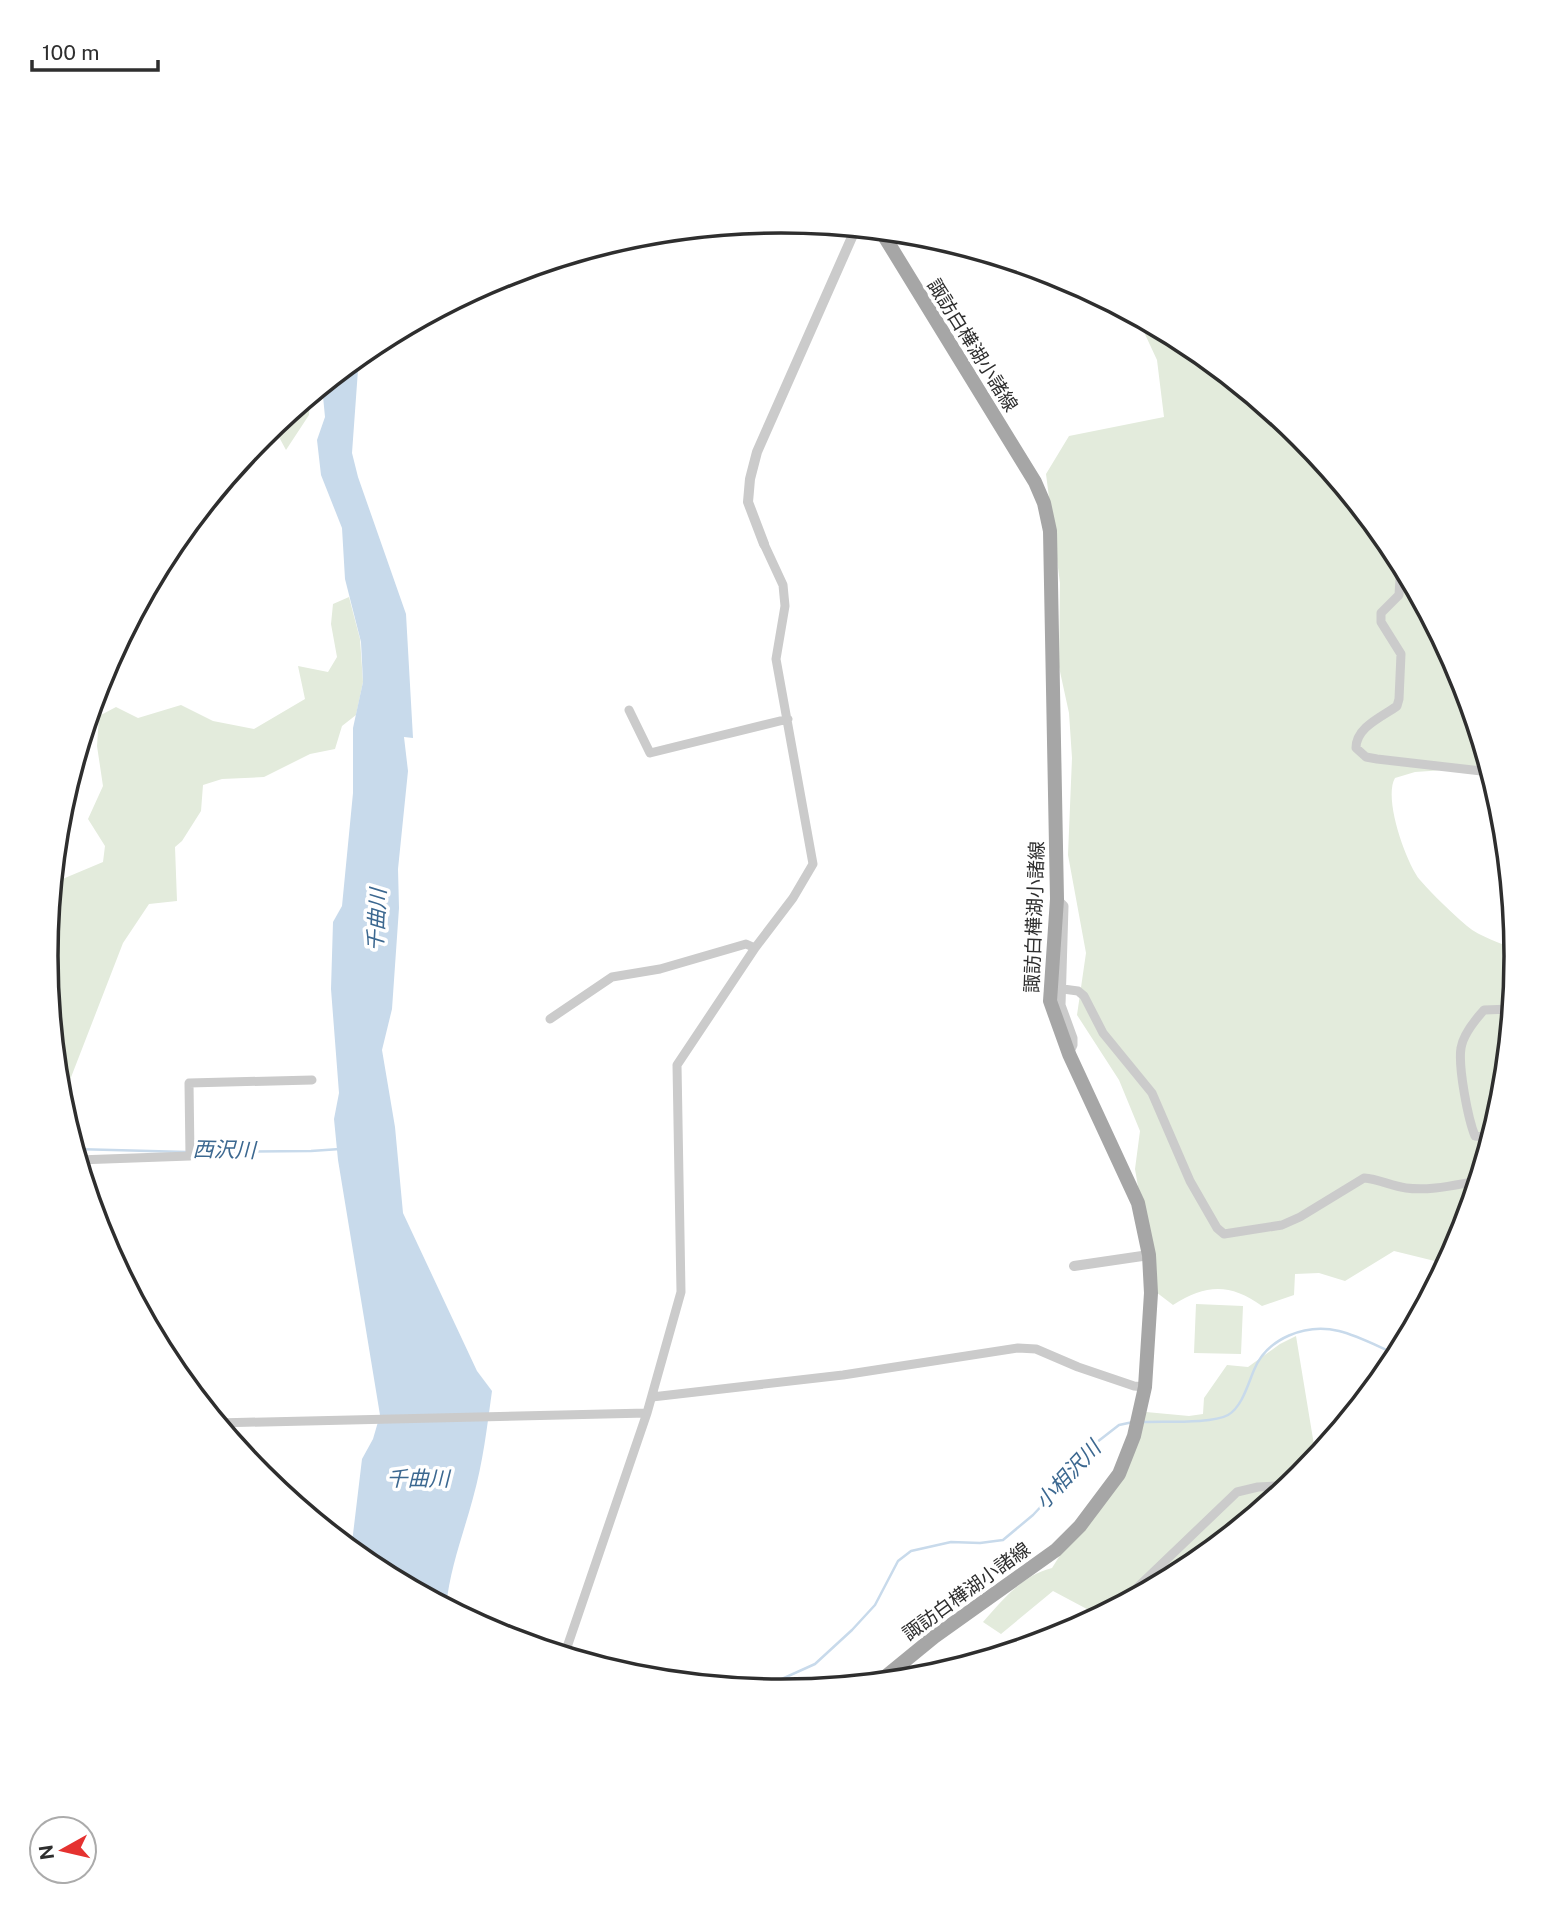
<svg xmlns="http://www.w3.org/2000/svg" width="1562" height="1913" font-family="'Public Sans','Noto Sans JP',sans-serif">
<style>
.green{fill:#e3ebdc}
.water{fill:#c8daeb}
.lines{fill:none;stroke-linecap:round;stroke-linejoin:round}
.stream{stroke:#c8daeb;stroke-width:2.5}
.minor{stroke:#cbcbcb;stroke-width:9}
.tertiary{stroke:#cbcbcb;stroke-width:10}
.primary{stroke:#a6a6a6;stroke-width:14}
.labels{text-anchor:middle;stroke-width:7;stroke-linejoin:round;paint-order:stroke}
.street-label{font-size:19px;fill:#2e2e2e;stroke:#fff}
.water-label{font-size:21px;font-style:italic;fill:#3c6890;stroke:#fff}
.rim{fill:none;stroke:#2e2e2e;stroke-width:3.5}
</style>
<rect width="100%" height="100%" fill="#fff"/>
<!-- green -->
<path class="green" d="M1137,317L1190,345L1301,437L1393,548L1461,675L1488,767L1415,772L1395,778C1383,798 1406,863 1420,880C1434,896 1451,912 1467,926C1480,937 1501,943 1516,950L1502,1100L1460,1238L1447,1264L1394,1251L1345,1281L1319,1273L1295,1274L1294,1295L1262,1306C1230,1283 1206,1284 1173,1305L1156,1292L1135,1169L1140,1131L1119,1080L1077,1015L1086,953L1068,855L1072,758L1069,713L1059,667L1060,583L1046,474L1069,436L1164,417L1157,360Z
M310,396L309,415L286,450L273,426Z
M349,597L360,639L363,682L356,715L342,726L335,749L310,754L264,777L222,779L203,785L201,811L182,841L175,847L177,901L149,904L123,943L63,1098L62,1109L60,1100L46,957L53,883L103,862L105,846L88,819L103,786L97,746L99,716L116,707L138,718L181,705L213,721L254,729L305,699L298,666L328,672L337,657L331,624L333,604Z
M1196,1304L1243,1306L1241,1354L1194,1353Z
M1296,1336L1314,1445L1328,1443L1301,1477L1189,1568L1100,1616L1053,1591L1001,1634L983,1622C1003,1599 1023,1575 1052,1568L1062,1552L1084,1529L1146,1412L1189,1416L1203,1414L1204,1398L1227,1365L1248,1367L1280,1344Z"/>
<!-- water -->
<path class="water" d="M359,356L352,453L358,477L406,614L413,738L404,737L408,771L398,869L399,908L392,1009L382,1050L395,1127L403,1213L477,1371L492,1391C487,1427 483,1463 473,1498C463,1535 450,1568 446,1607L372,1568L351,1551L362,1459L373,1439L380,1415L338,1160L334,1119L339,1093L331,989L333,922L342,906L353,793V728L363,682L361,642L345,579L342,528L321,475L317,440L325,417L322,386Z"/>
<g class="lines">
<!-- stream -->
<path class="stream" d="M75,1149L187,1152
M193,1152L311,1151L340,1149
M1143,1422C1163,1421 1212,1424 1228,1415C1242,1407 1248,1384 1254,1370C1267,1338 1306,1323 1339,1331C1359,1336 1379,1347 1398,1355
M757,1690L815,1664L852,1630L875,1605L898,1561L911,1551L951,1542L980,1543L1003,1540L1033,1515L1063,1483L1092,1446L1119,1425L1133,1422"/>
<!-- minor -->
<path class="minor" d="M1400,579L1399,595L1381,613V622L1401,654L1399,699L1397,706C1382,717 1356,727 1356,748L1366,757L1377,759L1490,772
M629,710L650,753L788,719
M1057,899L1064,906L1061,1005L1073,1038V1045L1069,1054
M1514,936L1516,959
M1063,989L1078,991L1084,996L1103,1033L1152,1093L1190,1181L1217,1228L1224,1234L1282,1225L1300,1217L1364,1178C1379,1179 1391,1186 1406,1188C1430,1191 1454,1185 1478,1181
M550,1019L612,977L660,969L746,944L755,948
M1504,1079L1498,1086L1488,1134L1484,1137L1475,1136C1468,1119 1458,1067 1461,1048C1463,1035 1475,1020 1484,1010L1511,1009
M78,1160L190,1156L189,1083L312,1080
M652,1397L843,1375L1018,1348L1036,1349L1078,1367L1134,1386L1145,1387
M217,1423L647,1413
M1118,1606L1237,1492L1258,1487L1291,1485
M564,1656L647,1413L681,1292L677,1065L755,948L793,898L813,864L776,659L785,606L783,585L764,544"/>
<!-- tertiary -->
<path class="tertiary" d="M764,544L748,502L750,479L757,452L856,228
M1074,1266L1149,1255"/>
<!-- primary -->
<path class="primary" d="M879,1682L934,1637L1056,1550L1080,1526L1119,1474L1134,1436L1145,1387L1151,1293L1149,1255L1138,1203L1069,1054L1050,1001L1057,899L1050,531L1044,503L1035,482L881,231"/>
</g>
<g class="labels">
<!-- street labels -->
<g class="street-label">
<text transform="translate(973 345) rotate(58)" y="7">諏訪白樺湖小諸線</text>
<text transform="translate(1034 917) rotate(-88)" y="7">諏訪白樺湖小諸線</text>
<text transform="translate(966 1591) rotate(-36)" y="7">諏訪白樺湖小諸線</text>
</g>
<!-- water labels -->
<g class="water-label">
<text transform="translate(377 920) rotate(-87)" y="7">千曲川</text>
<text transform="translate(224 1150) rotate(1)" y="7">西沢川</text>
<text transform="translate(1068 1475) rotate(-47)" y="7">小相沢川</text>
<text x="418" y="1486">千曲川</text>
</g>
</g>
<!-- crop -->
<path d="M0 0H1562V1913H0ZM58 956a723 723 0 1 1 1446 0a723 723 0 1 1-1446 0Z" fill="#fff" fill-rule="evenodd"/>
<path class="rim" d="M58 956a723 723 0 1 1 1446 0a723 723 0 1 1-1446 0Z"/>
<!-- north arrow -->
<g transform="translate(63 1850) rotate(262)"><circle r="33" fill="#ffffff" stroke="#ababab" stroke-width="2"/>
<path d="M0-5L12 26L0 18L-12 26Z" fill="#e53230"/>
<text y="-10" font-size="19" font-weight="bold" text-anchor="middle" fill="#2e2e2e">N</text>
</g>
<!-- scale -->
<path d="M32 60v10h126v-10" fill="none" stroke="#2e2e2e" stroke-width="3.5"/>
<text x="42" y="60" font-size="21" fill="#2e2e2e" stroke="#ffffff" stroke-width="5" paint-order="stroke">100 m</text>
</svg>
